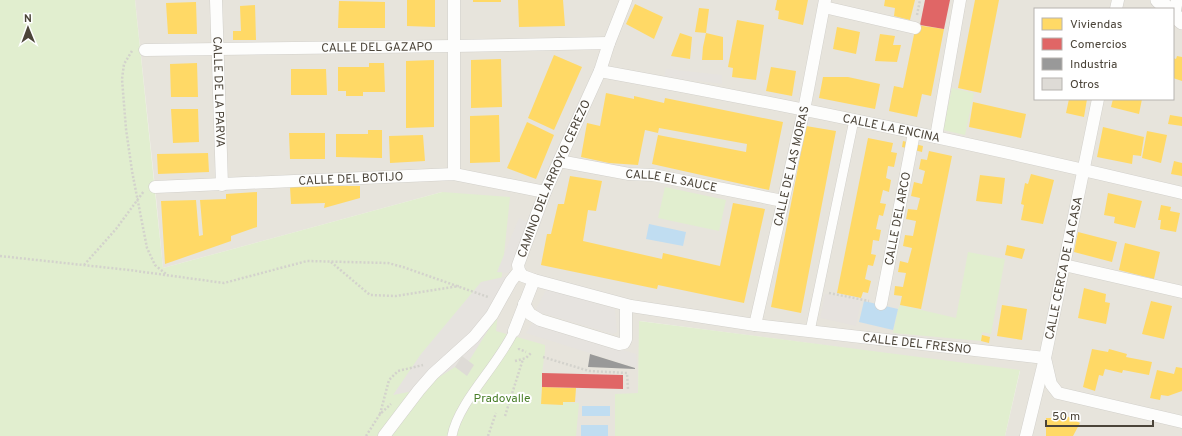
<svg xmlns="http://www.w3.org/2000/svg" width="1182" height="436" font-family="Overpass,sans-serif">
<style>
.residential{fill:#e7e4dc;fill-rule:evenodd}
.industrial{fill:#e6e2de}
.green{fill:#e1eecf}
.parking{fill:#e6e3df}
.water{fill:#c0ddf1}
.homes{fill:#ffd966}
.shops{fill:#e06666}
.industry{fill:#999}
.building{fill:#dedbd6}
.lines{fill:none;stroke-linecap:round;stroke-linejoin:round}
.pedestrian-casing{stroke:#d2d0cb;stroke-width:10}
.minor-casing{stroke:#d2d0cb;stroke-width:13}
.tertiary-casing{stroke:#d2d0cb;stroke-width:16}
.path{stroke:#d3d2cc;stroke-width:2.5;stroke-dasharray:2 2;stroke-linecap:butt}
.pedestrian{stroke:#fdfdfc;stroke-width:9}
.minor{stroke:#fdfdfc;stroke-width:12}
.tertiary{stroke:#fdfdfc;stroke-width:15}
.labels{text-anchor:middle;stroke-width:4;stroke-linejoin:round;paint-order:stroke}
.street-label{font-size:12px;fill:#4b4439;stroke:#fff}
.park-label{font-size:12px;fill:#4a7f2a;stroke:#fff}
</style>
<rect width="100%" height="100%" fill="#f4f2ee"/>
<!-- residential -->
<path class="residential" d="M135,0H1182V436H1005L1020,371L640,321L637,436H436L442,192L163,268L155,187ZM1035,9H1173V99H1035Z"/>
<!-- industrial -->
<path class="industrial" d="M825,294L861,301L856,326L820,318Z"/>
<!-- green -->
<path class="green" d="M0,0H135L163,268L442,192L510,197L496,331L545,345V351L542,373L541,404L563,405V402L579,403L576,436H0Z
M952,88L974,93L965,135L943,130Z
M665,187L726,200L719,231L658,218Z
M968,252L1005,259L991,334L982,332L981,341L893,333L898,309L900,305L956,318Z
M639,321L1020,370L1005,436H615V394L638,393Z"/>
<!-- parking -->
<path class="parking" d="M666,69L722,75V84L664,77Z
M519,218L528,222L509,273L497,272Z
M508,276L513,277L518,282L469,361L462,357L455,367L419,390L393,395L421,354L481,282Z
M548,289L615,309L617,332L613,334L538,312L536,309L546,290Z
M532,323L636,354L637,368L526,333Z"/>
<!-- water -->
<path class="water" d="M649,224L686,232L683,246L646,239Z
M864,301L898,309L893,330L859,322Z
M582,406H610V416H582Z
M581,425H608V436H581Z"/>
<!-- homes -->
<path class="homes" d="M407,0H435V27L407,26Z
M473,0H501V2H473Z
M518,0H563L565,26L519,27Z
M777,0H808L803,25L778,19L779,11L775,10Z
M885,0H915L910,20L894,16L895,8L884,6Z
M975,0H999L981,93L958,88Z
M339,1L385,2V28H338Z
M196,2L197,34H168L166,3Z
M635,4L663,17L654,39L626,24Z
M255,5L256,40H233V31H241L240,6Z
M699,8L709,9L706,33L695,32Z
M737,20L764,25L756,80L732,77L733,68L728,67Z
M916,25L944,29L931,96L922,94L917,117L889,111L894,86L903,88Z
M837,27L860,32L856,54L833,49Z
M680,33L692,37L690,59L671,56Z
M706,33L723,37V60H702L703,47Z
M880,34L895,36L893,45H901L897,62L875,61Z
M554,55L582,67L554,130L528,118Z
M1177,56L1182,57V81L1173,78V58L1176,59Z
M501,59L502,107L471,108V60Z
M434,60V127L406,128V61Z
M197,63L198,97H171L170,64Z
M369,63H384L385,92H363V96H346V91H338V67H369Z
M771,67L796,71L792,96L766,91Z
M291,69H326L327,95H291Z
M823,77H848L880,84L875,109L819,98Z
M606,93L634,99V96L664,103L665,98L783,122L769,190L652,164L658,135L746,152L747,144L659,128L658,133L645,130L638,165L609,163L581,157L587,123L600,126Z
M1069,99H1087L1084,117L1066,113Z
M1113,99H1142L1139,114L1111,107Z
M973,102L1026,114L1021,138L969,127Z
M171,109H198L199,142L173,143Z
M499,115L500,162L470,163V116Z
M1170,115L1182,117V126L1168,124Z
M527,122L554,135L536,179L507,168Z
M806,126L836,131L801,313L771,307Z
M1103,127L1144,137L1141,156L1133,155L1132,164L1097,157Z
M368,130H382V158L336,157V134H368Z
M1147,131L1167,135L1161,163L1142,158Z
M289,133H325V159H290Z
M423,135L425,161L390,163L389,136Z
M868,138L893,143L891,152L897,153L894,167L888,166L886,178L891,180L889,192L883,190L880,203L886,204L883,216L879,215L876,229L881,230L879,241L873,240L871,254L876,255L873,266L868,265L865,279L871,281L868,293L863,292L861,298L837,293Z
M903,141L923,146L922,152L902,147Z
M929,151L952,156L921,309L900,305L902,296L894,295L895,286L903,287L906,273L898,272L900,261L908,263L912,248L903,246L905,235L913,236L916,221L906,219L908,209L917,210L920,198L911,196L914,182L922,184L925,171L919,169L921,159L927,160Z
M208,153L209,172L158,174L157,154Z
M1174,161L1182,163V176L1171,174Z
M1031,174L1054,180L1043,224L1021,220L1024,205L1021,204L1025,183L1028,184Z
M980,175L1005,178L1002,204L976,201Z
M570,176L602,181L596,211L588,210L583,241L662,259L663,253L720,266L733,203L765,209L744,303L658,285L657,289L541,265L547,234H551L558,204H564Z
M324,186H360V198L324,208L325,203L291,204L290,187Z
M257,192V227L231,236V241L165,264L161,201L196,200L199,236L203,235L200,200L226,199V194Z
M1108,193L1142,201L1135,228L1114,223L1115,217L1104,215Z
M1161,205L1171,207L1170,211L1180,213L1176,232L1160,229L1161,220H1158Z
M1078,232L1117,242L1112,262L1074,252Z
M1125,243L1160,252L1154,279L1119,270Z
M1007,245L1025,249L1022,259L1005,255Z
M1084,288L1106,294L1105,302L1110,303L1106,324L1078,318Z
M1151,301L1172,306L1164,339L1142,334Z
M1002,305L1027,309L1022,340L997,336Z
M982,335L990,337L989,343L981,341Z
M1092,349L1108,352L1109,349L1127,354L1126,357L1152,362L1149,375L1123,370L1122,373L1105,369L1103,376L1099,375L1095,391L1083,387Z
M1176,367L1182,368V391L1168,396L1161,395L1160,400L1150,398L1157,370L1174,374Z
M542,387L576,388L575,402H563V405L541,404Z
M1061,413L1080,423L1073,436H1046V418H1059Z"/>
<!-- shops -->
<path class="shops" d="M925,0H950L944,29L920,25Z
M542,373L623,375V389L542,387Z"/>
<!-- industry -->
<path class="industry" d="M590,354L635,368V369L588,367Z"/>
<!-- building -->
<path class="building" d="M462,356L474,365L467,376L455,367Z"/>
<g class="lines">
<!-- pedestrian casing -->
<g class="pedestrian-casing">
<path id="pedestrian" d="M810,331L854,120
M452,436C454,424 459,415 465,405C480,380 501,358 514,331"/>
</g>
<!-- minor casing -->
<g class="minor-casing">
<g id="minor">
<path id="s1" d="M216,0L222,185"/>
<path d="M824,7L915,28"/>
<path d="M1116,9L1118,0"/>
<path d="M1174,15L1177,0"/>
<path id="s2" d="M145,50L454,46L609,43"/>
<path id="s3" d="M600,71C795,106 989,147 1182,193"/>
<path d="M936,137L960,0"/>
<path id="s4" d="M559,161L629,174L653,175L783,201"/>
<path d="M454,174V0"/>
<path id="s5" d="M155,187L454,174L545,192"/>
<path d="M1064,265L1182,292"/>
<path id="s6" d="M519,271L523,276L534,280L631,306L755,325L1045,358L1051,384L1058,393L1182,422"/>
<path d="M524,304L530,314L540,320L619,344L624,343L626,339V306"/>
<path id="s7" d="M881,304L914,133"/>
<path id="s8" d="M755,325L804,110L825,0"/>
<path d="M514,331L534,280"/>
<path id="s9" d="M384,436L419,390L433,374L474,337L492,315L511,281L519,271L518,265L545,192L600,71L609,43L626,0"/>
<path id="s10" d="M1026,436L1045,358L1098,99"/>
</g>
</g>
<!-- tertiary casing -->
<g class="tertiary-casing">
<path id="tertiary" d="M1158,0L1168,9
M1173,14L1182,22"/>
</g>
<!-- path -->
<path class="path" d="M917,15L920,0
M132,51L124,64L122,79L126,129L132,171L147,248L155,265L166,274
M0,256L129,270L224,283L307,261L388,263L403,267L488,297
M331,262L370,295L396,296L459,286
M84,265L116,229L144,191
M829,293L869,301
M519,348V349L526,352
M543,357L589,371L627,373L628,390
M515,361L526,358L531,353
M380,414L389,380L398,371L423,365
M505,416L523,359
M366,436L380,414L391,404
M488,436L496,413"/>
<!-- pedestrian -->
<use href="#pedestrian" class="pedestrian"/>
<!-- minor -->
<use href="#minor" class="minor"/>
<!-- tertiary -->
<use href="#tertiary" class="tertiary"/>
</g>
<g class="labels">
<!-- street labels -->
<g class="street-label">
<text dy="4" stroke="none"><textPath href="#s2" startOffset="232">CALLE DEL GAZAPO</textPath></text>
<text dy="4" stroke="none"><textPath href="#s1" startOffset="92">CALLE DE LA PARVA</textPath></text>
<text dy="4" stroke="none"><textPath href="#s3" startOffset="297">CALLE LA ENCINA</textPath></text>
<text dy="4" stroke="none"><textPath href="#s8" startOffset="163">CALLE DE LAS MORAS</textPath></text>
<text dy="4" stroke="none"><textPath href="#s5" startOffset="196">CALLE DEL BOTIJO</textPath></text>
<text dy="4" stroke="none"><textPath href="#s9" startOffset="314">CAMINO DEL ARROYO CEREZO</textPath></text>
<text dy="4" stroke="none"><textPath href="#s4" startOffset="114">CALLE EL SAUCE</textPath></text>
<text dy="4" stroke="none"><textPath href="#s7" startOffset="87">CALLE DEL ARCO</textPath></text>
<text dy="4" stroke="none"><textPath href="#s10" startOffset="172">CALLE CERCA DE LA CASA</textPath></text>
<text dy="4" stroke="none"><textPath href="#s6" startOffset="407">CALLE DEL FRESNO</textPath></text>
</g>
<!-- park labels -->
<g class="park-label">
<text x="502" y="402">Pradovalle</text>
</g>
</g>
<!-- legend -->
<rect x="1034" y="8" width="140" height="92" fill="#ffffff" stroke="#b7b4b0"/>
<rect x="1042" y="18" width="20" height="12" fill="#ffd966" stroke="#b7b4b0"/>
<text x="1070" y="28" font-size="12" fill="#4b4439">Viviendas</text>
<rect x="1042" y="38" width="20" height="12" fill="#e06666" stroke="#b7b4b0"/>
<text x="1070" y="48" font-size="12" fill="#4b4439">Comercios</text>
<rect x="1042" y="58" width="20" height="12" fill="#999999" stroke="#b7b4b0"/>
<text x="1070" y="68" font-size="12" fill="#4b4439">Industria</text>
<rect x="1042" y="78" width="20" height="12" fill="#dedbd6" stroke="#b7b4b0"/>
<text x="1070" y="88" font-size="12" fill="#4b4439">Otros</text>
<!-- north arrow -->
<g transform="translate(28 28) rotate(359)" stroke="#ffffff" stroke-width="3" paint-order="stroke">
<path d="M0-3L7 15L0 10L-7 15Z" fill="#4b4439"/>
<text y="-6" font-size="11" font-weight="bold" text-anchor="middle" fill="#4b4439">N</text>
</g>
<!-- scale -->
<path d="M1046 420v6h107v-6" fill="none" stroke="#4b4439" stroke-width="2"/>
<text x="1052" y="420" font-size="12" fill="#4b4439" stroke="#ffffff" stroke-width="3" paint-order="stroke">50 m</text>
</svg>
